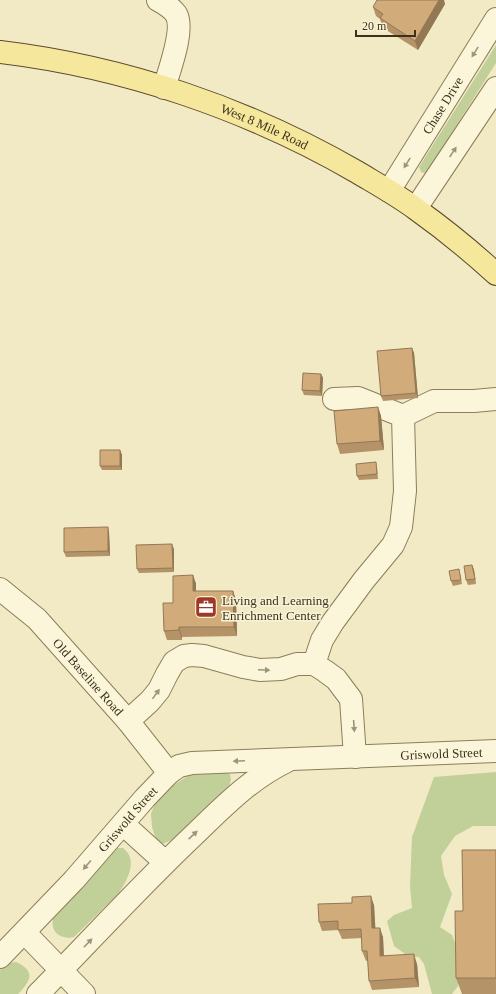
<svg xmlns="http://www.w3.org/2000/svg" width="496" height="994" font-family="Georgia,serif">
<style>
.green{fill:#c0d098}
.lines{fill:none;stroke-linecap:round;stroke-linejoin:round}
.minor-casing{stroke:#8d7d5a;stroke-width:24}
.major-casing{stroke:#5b4a2e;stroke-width:24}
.minor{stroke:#fbf6d9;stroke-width:22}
.major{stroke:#f5e79b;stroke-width:22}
.wall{fill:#b49368}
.shaded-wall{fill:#927855}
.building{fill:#d1ab79;stroke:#927855}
.oneway{fill:#9c947c}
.labels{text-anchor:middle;stroke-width:3;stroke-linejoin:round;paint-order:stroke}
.street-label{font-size:13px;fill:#3c311e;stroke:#f8f3d5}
.poi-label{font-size:13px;fill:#3c311e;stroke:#f8f3d5;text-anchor:start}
</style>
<rect width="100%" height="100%" fill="#f1eac5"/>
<!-- green -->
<path class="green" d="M496,45V63L427,172L424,173L421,172L419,167Z
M496,772V826H473L455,836L441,856L444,875L452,894L440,927L452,935L458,951V986L452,994H432L424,964L419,957L408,956L394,946L387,921L394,915L412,908L410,887L412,837L434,777Z
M226,773L230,774L231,780L229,786L175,839L162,844L157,843L152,827L151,814L155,803L171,787L189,775Z
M117,848H123C139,860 127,881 118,894L74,937C66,939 56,937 53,927C52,925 53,920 53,918Z
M16,962C36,971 31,981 18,994H0V970L7,963Z"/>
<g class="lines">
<!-- minor casing -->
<g class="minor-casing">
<g id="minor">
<path d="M158,0C165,4 171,7 176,14C185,29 169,71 164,88"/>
<path id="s1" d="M389,191L496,19"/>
<path d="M416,208L496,88"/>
<path d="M403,416L434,401H474L496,399"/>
<path id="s2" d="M0,589L37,619L128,721L169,773"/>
<path d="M314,664L322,640L333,622L364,580L393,545L401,527L405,491L403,416L358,398L334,399"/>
<path d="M128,721L150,701L159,690L167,674L174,662L184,656L192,655L204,656L243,667L260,670L281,669L297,664H314L325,671L336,679L351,699L355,757"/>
<path d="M123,824L165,862"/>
<path d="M25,933L84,994"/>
<path id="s3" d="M0,957L74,880L145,798L169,773L179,766L192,763L496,751"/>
<path d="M38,994C90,941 141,885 195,834C224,806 250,779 287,761"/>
</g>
</g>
<!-- major casing -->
<g class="major-casing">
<g id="major">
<path id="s4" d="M0,52C125,67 248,109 357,172C377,184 397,195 416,209C444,229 471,251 496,274"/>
</g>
</g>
<!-- minor -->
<use href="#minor" class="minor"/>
<!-- major -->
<use href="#major" class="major"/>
</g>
<!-- wall -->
<path class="wall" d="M445,4L418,50L383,28L380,19L376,16L373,7Z
M412,348L414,353L418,398L383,401L381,396Z
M321,374L323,378L322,396L304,395L302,390Z
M378,407L381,416L384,450L340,454L337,444Z
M120,450L122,455V470H102L100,466Z
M376,462L377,467L378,479L359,480L357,476Z
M109,532L110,556L66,557L64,552Z
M174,549V572L139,573L137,569Z
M472,565L474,570L476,584L468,585L466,580Z
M459,569L462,584L453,586L451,581Z
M193,575L196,584V591H233L236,600L237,636L182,637V640H167L164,631L173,603Z
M496,850V994H462L456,978L463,911Z
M374,905L375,928L383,937L384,956L417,964L419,987L372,990L369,981L368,960L366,961L362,951V938L342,939L338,930L322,931L319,922Z"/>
<!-- shaded-wall -->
<path class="shaded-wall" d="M439,0H444L445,4L418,50L415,41Z
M412,348L414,353L418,398L416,393Z
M321,374L323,378L322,396L320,391Z
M378,407L381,416L384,450L380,441Z
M120,450L122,455V470L120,466Z
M108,527L109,532L110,556L108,551Z
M172,544L174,549V572L173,568Z
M472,565L474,570L476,584L475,579Z
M193,575L196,584V600L193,591Z
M233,591L236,600L237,636L234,627Z
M179,627L182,637V640L179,630Z
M371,896L374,905L376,938L372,928Z
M380,928L383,937L384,965L380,956Z
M414,954L417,964L419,987L415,978Z"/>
<!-- building -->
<path class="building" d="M377,0H439L415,41L380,18L383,14L373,7Z
M412,348L416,393L381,396L377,351Z
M303,373L321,374L320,391L302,390Z
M378,407L380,441L337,444L334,411Z
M100,450H120V466H100Z
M376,462L377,474L357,476L356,464Z
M108,527V551L64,552V528Z
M172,544L173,568L137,569L136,545Z
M472,565L475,579L466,580L464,566Z
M459,569L461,580L451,581L449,571Z
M193,575V591H233L234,627H179V630L164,631L163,603H173V576Z
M462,850H496V978H456L455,911H463Z
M371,896L372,928H380V956L414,954L415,978L369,981L367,951H362L361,929L338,930V921L319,922L318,904L352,903V897Z"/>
<!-- one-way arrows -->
<defs><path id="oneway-solid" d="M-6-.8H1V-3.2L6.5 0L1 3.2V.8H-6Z"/></defs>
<g class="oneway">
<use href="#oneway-solid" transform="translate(475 52) rotate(122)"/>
<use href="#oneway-solid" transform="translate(453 152) rotate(-56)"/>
<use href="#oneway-solid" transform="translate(407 163) rotate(122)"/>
<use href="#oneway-solid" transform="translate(264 670) rotate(2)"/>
<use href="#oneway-solid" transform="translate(156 694) rotate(-54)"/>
<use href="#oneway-solid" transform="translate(354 726) rotate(86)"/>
<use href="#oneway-solid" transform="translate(239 761) rotate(178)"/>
<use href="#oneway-solid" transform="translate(193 835) rotate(-43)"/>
<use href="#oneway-solid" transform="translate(87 865) rotate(131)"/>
<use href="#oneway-solid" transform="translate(88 943) rotate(-46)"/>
</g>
<!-- icons -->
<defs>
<g id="office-square" transform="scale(1.15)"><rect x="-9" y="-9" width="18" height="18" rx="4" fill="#9f3826" stroke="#f8f3d5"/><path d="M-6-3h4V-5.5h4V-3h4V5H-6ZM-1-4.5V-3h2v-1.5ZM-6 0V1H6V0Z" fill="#fff"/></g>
</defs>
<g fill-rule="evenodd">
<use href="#office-square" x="206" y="607"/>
</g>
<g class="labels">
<!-- street labels -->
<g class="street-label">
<text dy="5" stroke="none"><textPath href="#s1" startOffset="101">Chase Drive</textPath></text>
<text dy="5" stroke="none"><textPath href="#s4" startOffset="276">West 8 Mile Road</textPath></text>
<text dy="5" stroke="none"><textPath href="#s2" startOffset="125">Old Baseline Road</textPath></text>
<text dy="5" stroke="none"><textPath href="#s3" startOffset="525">Griswold Street</textPath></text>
<text dy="5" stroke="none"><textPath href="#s3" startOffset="188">Griswold Street</textPath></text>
</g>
<!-- poi labels -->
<g class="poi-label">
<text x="222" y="605">Living and Learning<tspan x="222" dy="15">Enrichment Center</tspan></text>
</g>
</g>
<!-- scale -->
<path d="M356 30v6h59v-6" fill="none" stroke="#3c311e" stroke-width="2"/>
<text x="362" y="30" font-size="12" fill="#3c311e" stroke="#f8f3d5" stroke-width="3" paint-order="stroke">20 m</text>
</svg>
